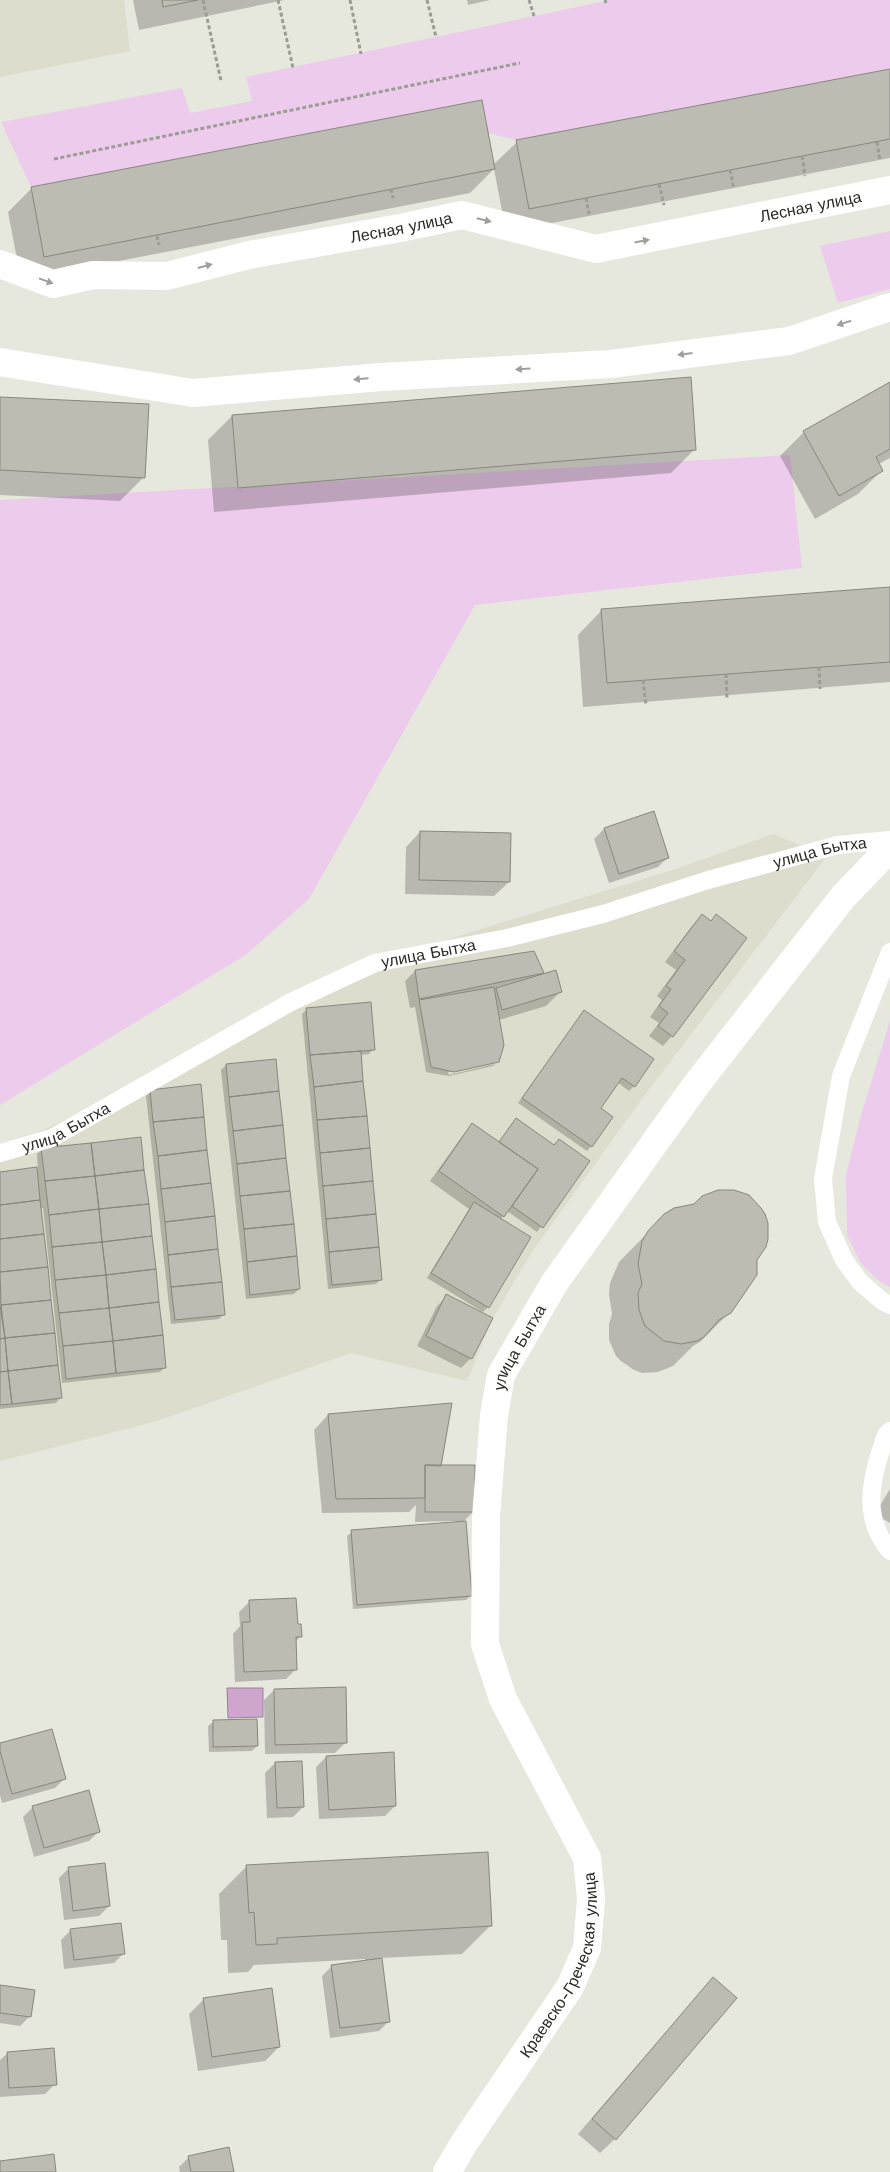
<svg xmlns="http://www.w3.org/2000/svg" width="890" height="2172" font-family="'Work Sans',sans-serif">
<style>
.built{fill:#dcddcc}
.green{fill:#edcbec}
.water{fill:#cea5cd;stroke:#9c809b}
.shadow{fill:#0003}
.building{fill:#bcbcb3;stroke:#87877e}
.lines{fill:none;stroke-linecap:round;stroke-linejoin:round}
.path{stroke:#9b9c94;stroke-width:3;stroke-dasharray:4 2.5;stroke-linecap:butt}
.lane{stroke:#fff;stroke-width:18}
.street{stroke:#fff;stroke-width:28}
.oneway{fill:#9f9f9d}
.labels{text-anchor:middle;stroke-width:5;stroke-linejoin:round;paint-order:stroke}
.street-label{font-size:16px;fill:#292925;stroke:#e6e7dd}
</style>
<rect width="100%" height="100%" fill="#e6e7dd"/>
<!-- built -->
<path class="built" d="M0,0H124L130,51L0,77Z
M773,834L827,856L644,1096L531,1253L493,1318L467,1381L351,1353L154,1422L0,1461V1144L44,1130L420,948L676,869Z"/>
<!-- green -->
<path class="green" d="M610,0H890V69L516,140L488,133L482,100L31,187L1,122L182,88L190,113L252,101L246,77Z
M890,231V289L838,303L820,246Z
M790,455L802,568L475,605L309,899L247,954L0,1105V500Z
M890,1021V1287L879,1281L861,1263L847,1236L846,1175L860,1119Z"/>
<!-- water -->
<path class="water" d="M227,1688H263V1717L228,1718Z"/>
<!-- shadow -->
<path class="shadow" d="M133,0H285L139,30Z
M467,0H490L468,5Z
M890,70V158L506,232L494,169L470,193L21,280L8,212L32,188L493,165L517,142Z
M890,383V458L879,464L882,470L858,494L815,519L780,456L804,432Z
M0,397L144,477L120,501L0,495Z
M232,416L695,449L671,473L214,512L208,440Z
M890,588V682L583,707L578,635L601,611Z
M604,829L668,857L658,867L609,883L594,839Z
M420,832L509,882L494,896L405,894L406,847Z
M702,916L710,922L716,916L672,1036L663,1046L649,1036L659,1023L650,1017L662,1000L657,996L676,970L665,962L692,926Z
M415,971L543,973L540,976L561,991L546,1006L499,1020L498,1061L496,1063V1061L448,1072L449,1075L495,1064L493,1066L449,1076L426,1072L415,1007L410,1008L405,981Z
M307,1009L373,1049L369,1054L360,1055L381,1279L376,1284L328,1289L302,1014Z
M584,1011L634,1086L629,1091L617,1082L599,1108L591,1146L587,1151L518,1103Z
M226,1065L299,1289L294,1294L246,1299L221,1070Z
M151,1091L224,1314L219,1319L171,1324L146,1096Z
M516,1119L553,1146L589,1161L537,1232L507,1211L500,1220L488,1307L483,1312L427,1278L469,1209L430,1181L463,1135L473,1125L498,1143Z
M42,1149L165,1367L160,1372L62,1383L43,1208H40L60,1398L56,1403L0,1409V1173L38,1169L37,1154Z
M665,1215L756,1260L730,1312L700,1342L693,1346L673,1366L658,1372L642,1373L634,1370L621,1361L616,1356L609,1340V1324L612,1314L609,1294L610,1283L619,1262Z
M447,1296L471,1358L461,1368L417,1346L437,1306Z
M328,1415L440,1466L474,1511L462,1523L471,1595L466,1600L353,1609L347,1536L352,1532L455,1523V1521L415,1522L416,1505L409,1512L322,1513L314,1430Z
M890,1489V1523L875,1514Z
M249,1602L296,1626L301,1636L295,1642L296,1669L286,1679L235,1682L233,1634L240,1626L239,1612Z
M274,1690L345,1743L335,1753L265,1754L264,1700Z
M213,1722L257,1746L252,1751L209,1752L208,1726Z
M0,1745L65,1778L55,1788L2,1803L0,1795Z
M326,1757L395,1806L385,1816L319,1819L316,1767Z
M275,1763L303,1807L293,1817L267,1818L265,1773Z
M33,1807L99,1831L89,1841L34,1857L23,1817Z
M247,1866L490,1926L462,1954L380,1958L389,2021L379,2031L330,2038L322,1976L332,1966L365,1961V1959L254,1965L248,1972L228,1973L227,1940H221L219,1894Z
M69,1868L109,1906L99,1916L64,1920L59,1878Z
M71,1930L124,1953L114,1963L64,1969L61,1940Z
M0,1986L30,2016L20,2026L0,2023Z
M699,1994L615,2139L600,2153L578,2134Z
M204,1999L279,2047L265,2061L198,2071L189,2014Z
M8,2053L55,2084L45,2094L0,2097V2060Z
M189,2157L233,2172H180L179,2167Z"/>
<!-- building -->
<path class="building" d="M162,0H198L163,7Z
M890,69V139L529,209L516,140Z
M482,100L495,169L44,257L31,187Z
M691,377L696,450L238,488L232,415Z
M890,382V449L876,457L883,471L839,496L803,431Z
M0,397L149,404L145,478L0,470Z
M890,587V662L607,683L601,609Z
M654,811L669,858L619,874L604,828Z
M420,831L511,833L510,882L419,880Z
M702,914L711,921L716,914L747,938L673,1037L658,1026L668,1013L659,1006L671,989L666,986L685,960L674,951Z
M534,951L544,973L419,999L415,970Z
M556,970L562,992L502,1010L496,988Z
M494,987L504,1045L499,1062L454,1072L431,1067L419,1000Z
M371,1002L375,1050L310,1055L306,1008Z
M584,1010L654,1059L635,1087L622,1078L601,1108L613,1117L592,1147L522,1098Z
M361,1051L363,1081L314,1087L310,1055Z
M276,1059L279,1091L229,1097L226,1064Z
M363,1081L367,1116L317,1120L314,1087Z
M201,1084L204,1117L153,1122L150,1090Z
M279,1091L283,1125L233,1131L229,1097Z
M367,1116L370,1148L320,1153L317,1120Z
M204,1117L207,1150L158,1156L153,1122Z
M516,1118L554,1145L559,1139L590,1161L543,1228L512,1206L538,1169L499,1142Z
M472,1123L538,1169L504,1217L439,1171Z
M283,1125L286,1158L237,1164L233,1131Z
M141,1137L144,1170L95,1176L91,1143Z
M91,1143L95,1176L45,1181L41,1148Z
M370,1148L373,1181L323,1186L320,1153Z
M207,1150L211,1183L161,1189L158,1156Z
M286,1158L290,1191L240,1196L237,1164Z
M37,1167L40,1200L0,1205V1172Z
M144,1170L149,1204L99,1209L95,1176Z
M95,1176L99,1209L49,1215L45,1181Z
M373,1181L376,1214L326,1219L323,1186Z
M211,1183L215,1216L165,1222L161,1189Z
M718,1190H734L749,1195L761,1208L765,1214L768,1223V1239L766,1247L757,1260V1275L731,1313L719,1320L704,1337L697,1341L681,1344L664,1341L645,1326L639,1310L638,1293L642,1284L638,1264L642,1241L648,1231L664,1214L674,1208L694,1204L702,1196Z
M290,1191L294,1224L244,1229L240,1196Z
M40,1200L44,1234L0,1239V1205Z
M474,1202L531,1237L489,1308L431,1273Z
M149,1204L152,1236L102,1242L99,1209Z
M99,1209L102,1242L52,1247L49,1215Z
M376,1214L379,1247L329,1252L326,1219Z
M215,1216L218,1249L168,1255L165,1222Z
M294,1224L297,1256L247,1262L244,1229Z
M44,1234L48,1267L0,1272V1239Z
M152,1236L156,1269L106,1275L102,1242Z
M102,1242L106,1275L55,1280L52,1247Z
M379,1247L382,1280L332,1285L329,1252Z
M218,1249L222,1282L171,1287L168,1255Z
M297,1256L300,1289L250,1295L247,1262Z
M48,1267L51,1300L1,1305L0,1272Z
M156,1269L159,1302L109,1308L106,1275Z
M106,1275L109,1308L59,1313L55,1280Z
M222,1282L225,1315L175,1320L171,1287Z
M446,1294L493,1318L472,1359L426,1336Z
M51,1300L55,1333L5,1338L1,1305Z
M159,1302L163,1335L113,1341L109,1308Z
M0,1305L5,1338L0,1339Z
M109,1308L113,1341L63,1346L59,1313Z
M55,1333L58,1365L8,1371L5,1338Z
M163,1335L166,1368L116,1373L113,1341Z
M5,1338L8,1371L0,1372V1339Z
M113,1341L116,1373L66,1379L63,1346Z
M58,1365L62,1398L12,1404L8,1371Z
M8,1371L12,1404L0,1405V1372Z
M452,1403L441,1466L425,1465V1498L336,1499L328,1414Z
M425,1465H475V1512H425Z
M466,1521L472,1596L357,1605L351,1530Z
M296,1598L298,1624H301L302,1637H296L297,1670L244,1672L242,1622H250L249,1600Z
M346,1687L347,1743L275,1745L274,1689Z
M257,1719L258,1746L213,1747V1720Z
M52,1729L66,1779L12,1794L0,1751V1743Z
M394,1752L396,1806L329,1810L326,1756Z
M302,1761L304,1807L277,1808L275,1762Z
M89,1790L100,1832L44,1848L32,1806Z
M488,1852L492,1926L277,1938V1944L256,1945L254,1912L249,1913L246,1865Z
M105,1863L110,1906L73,1911L68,1867Z
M121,1923L125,1954L74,1960L70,1929Z
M382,1958L390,2022L340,2028L331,1965Z
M713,1977L737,1998L616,2140L592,2119Z
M0,1985L35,1990L31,2017L0,2013Z
M272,1988L280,2047L212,2057L203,1998Z
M54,2048L57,2085L9,2088L7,2052Z
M229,2147L234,2172H191L188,2156Z
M54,2154L56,2172H0V2161Z"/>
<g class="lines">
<!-- path -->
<path class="path" d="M203,0L221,81
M278,0L293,68
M350,0L361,54
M427,0L436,37
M529,0L534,16
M605,0L606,3
M877,142L880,161
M802,156L805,176
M54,159L520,63
M730,170L734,189
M659,184L664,205
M391,189L393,198
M586,198L589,214
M157,236L159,245
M819,667L820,689
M726,674L727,698
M643,680L646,705"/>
<!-- lane -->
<g class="lane">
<path d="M890,952L841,1076L823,1179L827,1222L844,1260L860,1282L882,1301L890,1305"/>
<path id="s1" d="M0,1153L52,1138L291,1002L375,963L507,938L603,914L708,880L838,845L890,840"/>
<path d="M890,1431L886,1435C872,1474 860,1516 890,1551"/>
</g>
<!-- street -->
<g class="street">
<path id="s2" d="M0,264L53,284L93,275L167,276L249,255L400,228L462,215L596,249L890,190"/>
<path d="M0,362L193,393L381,377L611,364L789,341L890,307"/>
<path id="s3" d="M447,2172L464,2143L570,1987L587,1948L591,1899L587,1858L503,1699L485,1644L486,1517L494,1415L501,1375L555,1282L696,1085L843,897L890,848"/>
</g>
</g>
<!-- one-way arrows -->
<defs><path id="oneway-solid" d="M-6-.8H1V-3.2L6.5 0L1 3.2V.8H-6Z" transform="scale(1.25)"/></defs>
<g class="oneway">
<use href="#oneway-solid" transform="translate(484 220) rotate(14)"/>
<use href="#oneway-solid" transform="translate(642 241) rotate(-11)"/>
<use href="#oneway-solid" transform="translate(205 266) rotate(-15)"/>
<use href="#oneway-solid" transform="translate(46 281) rotate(20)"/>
<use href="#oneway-solid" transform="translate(844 323) rotate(162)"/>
<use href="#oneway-solid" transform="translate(685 354) rotate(173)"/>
<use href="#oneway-solid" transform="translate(523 369) rotate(177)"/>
<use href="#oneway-solid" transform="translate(361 379) rotate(175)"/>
</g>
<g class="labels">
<!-- street labels -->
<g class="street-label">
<text dy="6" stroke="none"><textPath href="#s2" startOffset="830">Лесная улица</textPath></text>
<text dy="6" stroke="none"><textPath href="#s2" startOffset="411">Лесная улица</textPath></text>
<text dy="6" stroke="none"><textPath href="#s1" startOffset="881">улица Бытха</textPath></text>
<text dy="6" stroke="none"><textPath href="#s1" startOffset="476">улица Бытха</textPath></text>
<text dy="6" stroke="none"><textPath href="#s1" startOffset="71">улица Бытха</textPath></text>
<text dy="6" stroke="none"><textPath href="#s3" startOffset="895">улица Бытха</textPath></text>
<text dy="6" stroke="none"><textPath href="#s3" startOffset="240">Краевско-Греческая улица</textPath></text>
</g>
</g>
</svg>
